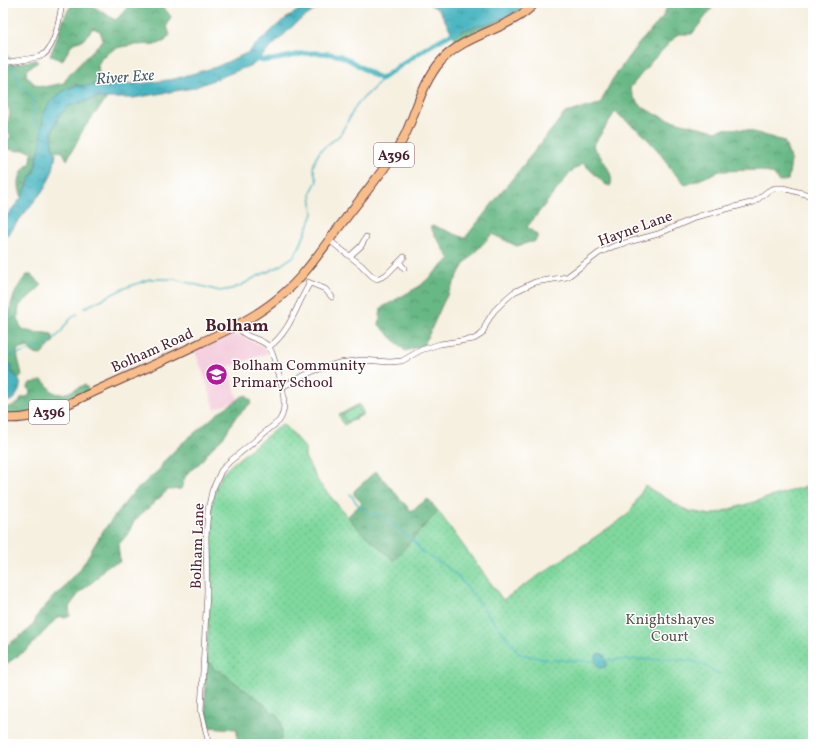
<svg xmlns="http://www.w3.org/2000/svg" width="816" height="747" font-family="Vollkorn,serif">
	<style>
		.built { fill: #f4cfde }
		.forest { fill: url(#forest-crowns); stroke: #586c58 }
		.park { fill: url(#park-dots); stroke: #647c64 }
		.pitch { fill: #7fd89e; stroke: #647c64 }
		.water { fill: url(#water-ripples); stroke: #486a76 }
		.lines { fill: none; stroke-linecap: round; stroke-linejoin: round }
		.stream { stroke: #46b5c0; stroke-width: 1.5 }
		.canal { stroke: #46b5c0; stroke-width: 5 }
		.minor-casing { stroke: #643e46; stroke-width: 6 }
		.primary-casing { stroke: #643e46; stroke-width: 10 }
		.minor { stroke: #fff; stroke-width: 5 }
		.primary { stroke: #f8bd89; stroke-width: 8 }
		.labels { text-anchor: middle; stroke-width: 3; stroke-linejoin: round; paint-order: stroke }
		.shield { fill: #fff; stroke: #80626b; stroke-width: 1 }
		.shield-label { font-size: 14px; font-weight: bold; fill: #4a1f2b }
		.street-label { font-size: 15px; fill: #4a1f2b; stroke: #fff }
		.poi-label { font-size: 15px; fill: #4a1f2b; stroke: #fff; text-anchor: start }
		.park-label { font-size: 15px; fill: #5a564e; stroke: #fff }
		.water-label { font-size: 16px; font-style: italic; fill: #485b67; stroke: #fff }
		.quarter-label { font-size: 17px; font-weight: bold; fill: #4a1f2b; stroke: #fff }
	</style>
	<defs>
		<pattern id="forest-crowns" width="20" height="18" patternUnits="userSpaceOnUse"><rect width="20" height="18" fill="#67b885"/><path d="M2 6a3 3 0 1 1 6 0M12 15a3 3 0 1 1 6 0" fill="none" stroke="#57956d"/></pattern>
		<pattern id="park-dots" width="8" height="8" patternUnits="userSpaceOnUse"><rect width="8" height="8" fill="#7fd89e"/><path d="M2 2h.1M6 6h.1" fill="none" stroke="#6fb988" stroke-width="1.8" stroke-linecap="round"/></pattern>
		<pattern id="water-ripples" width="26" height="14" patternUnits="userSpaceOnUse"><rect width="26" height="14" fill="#46b5c0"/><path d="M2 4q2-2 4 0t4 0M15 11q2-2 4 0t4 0" fill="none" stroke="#3c939c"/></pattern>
	</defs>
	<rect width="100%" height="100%" fill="#fff"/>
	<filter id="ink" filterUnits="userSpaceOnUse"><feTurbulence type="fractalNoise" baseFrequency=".025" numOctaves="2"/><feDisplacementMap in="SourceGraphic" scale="8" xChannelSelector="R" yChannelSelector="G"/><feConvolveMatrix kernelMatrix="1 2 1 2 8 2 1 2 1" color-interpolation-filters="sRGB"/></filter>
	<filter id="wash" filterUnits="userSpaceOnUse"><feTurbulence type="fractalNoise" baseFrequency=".012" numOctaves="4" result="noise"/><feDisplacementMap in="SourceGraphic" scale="16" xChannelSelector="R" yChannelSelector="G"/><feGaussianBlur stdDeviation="0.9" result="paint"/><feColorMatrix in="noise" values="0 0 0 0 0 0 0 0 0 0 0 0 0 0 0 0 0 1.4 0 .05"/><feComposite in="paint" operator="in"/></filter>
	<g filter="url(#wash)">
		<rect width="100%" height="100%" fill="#f6f0e0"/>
		<path class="built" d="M232,335L239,336L256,343L266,348L268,353L228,367L238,400L215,409L206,381L194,349L218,339Z"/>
		<path class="forest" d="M73,3H89L90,4L115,20L119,17L131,3C149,3 160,0 171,17L167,26L170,35L165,41L158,44L132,45L116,48L102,57L98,65L100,85L75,86L41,143L35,169L22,197C16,185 19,169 31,163L32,151L24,150L19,151L3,148V141L8,140L11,136L6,131L10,112L3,94V66L36,60L38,62L27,69L26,75C39,92 46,86 64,83L67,77L103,40L100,31L93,28L83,40L73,43L62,61L50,55C59,38 61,18 73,3Z
			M529,3C515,19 496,22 477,30C470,33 464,38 458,42L453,35L464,29Z
			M669,3H716L692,34H678L651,62L630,88C631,91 632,96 635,99C649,119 693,125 716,131C734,123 765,136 784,141L791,161L788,180L779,182L773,174L757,170L720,171L686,185L671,170L661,154L642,133L615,112L593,146C599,155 617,176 610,186L605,184L583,163L571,172L527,227L537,235V238L534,242H530L517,246L492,234L464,264L443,303L424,345L405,351L379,325L381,308L420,286L450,259L430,227L434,226L465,238L565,113L600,104L612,80L634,49L662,18Z
			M96,98H107L84,128L67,160L63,152L54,150L52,146V132L59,115L69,106Z
			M27,275H31L42,285L19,306C14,337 30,330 52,334L54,341L41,355L34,354L28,347L17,350C17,359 21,367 22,376L19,378L12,373L8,363L3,361V337L5,335C9,312 11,292 27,275Z
			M42,380C47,383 49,389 53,392C64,398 75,388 85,385L88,389L86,393L75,399L29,414L3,415V407H10L19,403L21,398L29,396L30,392L28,387L30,383L37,382Z
			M246,395L252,402L235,418L223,438L211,449L198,465L189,471L185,477L181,489L168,490L134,521L128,534L118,545L120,562L107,566L101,572L96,579L80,592L69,607L70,616L65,618L59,616L56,619L28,649L3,666V648L26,632L35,622L36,617L55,595L63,590L69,580L79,571L103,531L131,495L160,469L164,461L180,445L222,410L238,400L241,397Z
			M376,471L411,511L428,499L438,511L394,560L359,530L348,516L362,503L354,495V491Z
			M206,658L215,670L220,671L276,713L281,718L282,734L281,740L277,744H237V729L207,727L205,701Z"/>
		<path class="park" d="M359,404L364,414L344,425L339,415Z
			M282,424L289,430L305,448V457L319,483L359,530L394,560L438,511L503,600L626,516L630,512L645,486L682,508L689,511L711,515L813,484V744H277L281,740C283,731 282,720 276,713H272L268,707L220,671L215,670L206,658L209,609V539L212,504L217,485L223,473L231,465Z"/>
		<path class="pitch" d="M357,407L361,414L346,422L342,415Z"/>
		<path class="water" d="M309,3H330L318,8L297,22L254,64L193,88L133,98H96L69,106L59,115L52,132V146L56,154L53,170L45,188L3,240V220L22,197L35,169L41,143L43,115L50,102L66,89L75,86L147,83L174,79L216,67L247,53L281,22Z
			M428,3H529C523,7 517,12 511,15C493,25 471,25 453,35L440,11Z
			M3,361L12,366V373C24,382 21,386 15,398L10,401L3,402Z
			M600,653L604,655L607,663L605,667L601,668L598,667L595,661L597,654Z"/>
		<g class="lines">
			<path class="stream" d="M3,50L10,60
				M11,63C15,70 17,79 21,86C24,90 29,93 32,97C37,107 25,126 43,129
				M84,308L125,288L150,279H174L220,291L231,289L240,286L254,278L278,267L294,256L300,246L313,214L311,192L317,181L313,167L316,158L321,150L340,135L357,104L374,88L381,79
				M3,354C18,357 44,347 56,337C62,333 63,327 68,322C70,319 74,316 77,314
				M350,494L359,506L364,508L369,514L376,513L379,514L412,539L422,552L426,553L456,574L520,654L548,660
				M552,660L595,661
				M607,660L672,659
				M675,660C694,659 703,664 719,674"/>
			<path class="canal" d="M252,59C268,63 285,57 301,54C312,52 329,53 341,56C350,59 370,74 381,79L426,48L458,30"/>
		</g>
	</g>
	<g filter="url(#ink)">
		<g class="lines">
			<defs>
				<path id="minor" d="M61,6L68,3
					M3,63C12,61 36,59 43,55C55,47 60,17 62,3
					M329,240L361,265L372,276L377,279L386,275L404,257
					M350,256L361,246L366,237
					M400,263L404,268
					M308,282L325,289L332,297
					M269,347C291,331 296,305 310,283
					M282,387L311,372L338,363L362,360L390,362L402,361L421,350L440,344L474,339L482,334L487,322L494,311L506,299L514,292L535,282L567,277L599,253L614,246L658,234L699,216L754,202L768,191L775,188H783L813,196
					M209,744L201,710L207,591L206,537L208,510L212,491L221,471L229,462L279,421C290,407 280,377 275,362C273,356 272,349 267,345C257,336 245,340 237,325"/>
				<path id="primary" d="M3,418C26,420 47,413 68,404C113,382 158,364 202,342C230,329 258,316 282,295C301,279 315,259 330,239C347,216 365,194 382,171C391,159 400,146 406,133C417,108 423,82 441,61C467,32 509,31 535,3"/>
			</defs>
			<use href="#minor" class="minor-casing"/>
			<use href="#primary" class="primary-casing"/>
			<use href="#minor" class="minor"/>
			<use href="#primary" class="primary"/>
		</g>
	</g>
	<defs>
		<symbol id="school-disc" viewBox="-11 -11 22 22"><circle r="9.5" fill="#b5179e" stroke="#fff"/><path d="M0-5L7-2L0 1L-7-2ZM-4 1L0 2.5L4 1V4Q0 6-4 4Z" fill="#fff"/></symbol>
	</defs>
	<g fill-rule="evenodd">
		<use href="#school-disc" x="204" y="362" width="25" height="25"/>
	</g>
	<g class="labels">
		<g class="shield">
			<rect x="374" y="143" width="40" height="24" rx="3"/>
			<rect x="29" y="400" width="40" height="24" rx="3"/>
		</g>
		<g class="shield-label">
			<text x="394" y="160">A396</text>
			<text x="49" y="417">A396</text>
		</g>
		<g class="street-label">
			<text transform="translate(635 228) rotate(-20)" y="5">Hayne Lane</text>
			<text transform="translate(152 350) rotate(-24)" y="5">Bolham Road</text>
			<text transform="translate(197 546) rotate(-88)" y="5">Bolham Lane</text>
		</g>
		<g class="poi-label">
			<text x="232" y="370">Bolham Community<tspan x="232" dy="17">Primary School</tspan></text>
		</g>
		<g class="park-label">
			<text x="670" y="624">Knightshayes<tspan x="670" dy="17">Court</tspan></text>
		</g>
		<g class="water-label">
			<text transform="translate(125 76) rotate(-4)" y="6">River Exe</text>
		</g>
		<g class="quarter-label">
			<text x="237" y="331">Bolham</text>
		</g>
	</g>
	<rect width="816" height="747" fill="none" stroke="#fff" stroke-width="16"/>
</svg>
